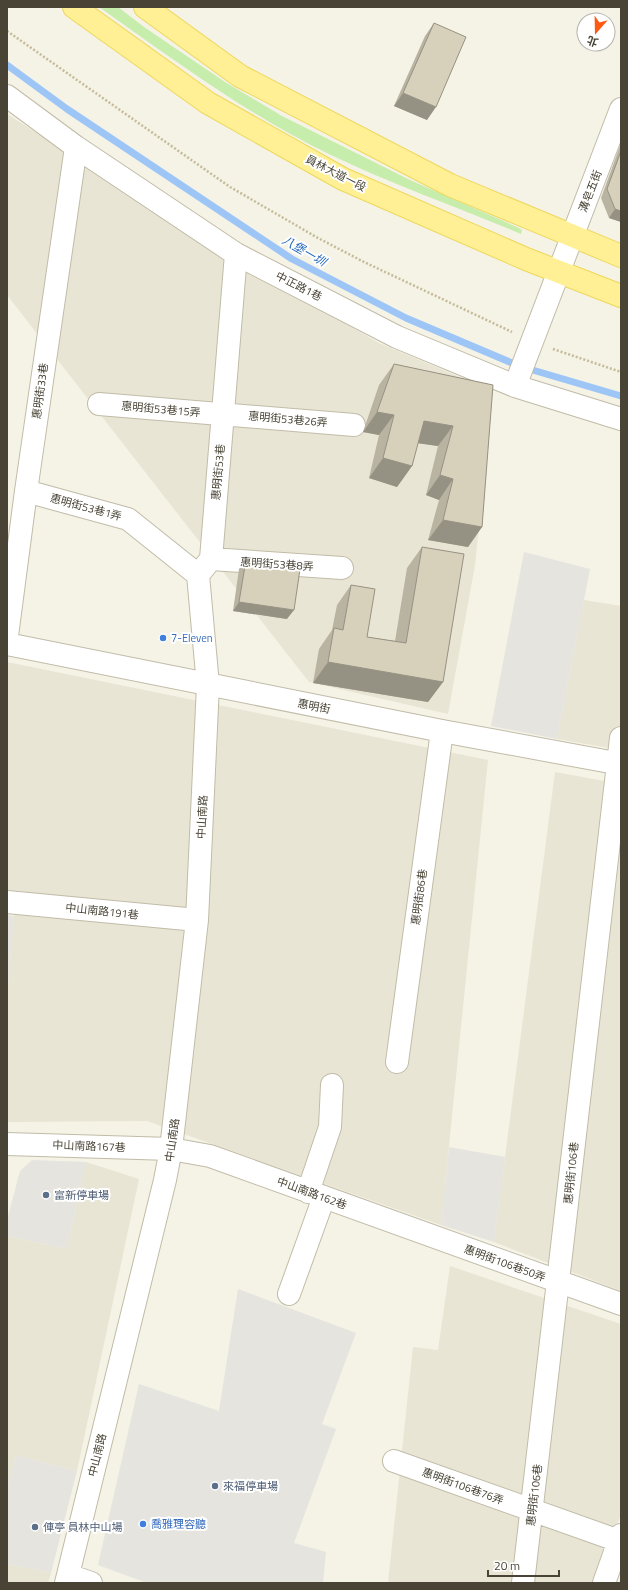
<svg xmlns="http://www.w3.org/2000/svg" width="628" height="1590" font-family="'Titillium Web','Noto Sans TC',sans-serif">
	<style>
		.residential { fill: #e9e5d4 }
		.green { fill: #c6edac }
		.parking { fill: #e5e4df }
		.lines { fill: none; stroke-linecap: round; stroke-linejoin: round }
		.stream { stroke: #9dc6f7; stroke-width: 7 }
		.minor-casing { stroke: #c1bca8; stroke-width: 24 }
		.major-casing { stroke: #eed75b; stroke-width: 24 }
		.path { stroke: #c4bb98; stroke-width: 2.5; stroke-dasharray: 2 2; stroke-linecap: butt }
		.minor { stroke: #fff; stroke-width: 22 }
		.major { stroke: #fff095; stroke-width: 22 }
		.wall { fill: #b9b3a1 }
		.shaded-wall { fill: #969283 }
		.building { fill: #d7d0bb; stroke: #969283 }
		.shop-dot { fill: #3f7fe0; stroke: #fff; stroke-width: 1.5 }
		.service-dot { fill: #5c6f8a; stroke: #fff; stroke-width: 1.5 }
		.labels { text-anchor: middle; stroke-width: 4; stroke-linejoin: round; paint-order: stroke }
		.street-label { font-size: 11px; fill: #484335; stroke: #fff }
		.shop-label { font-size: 11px; fill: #366cbe; stroke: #fff; text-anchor: start }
		.service-label { font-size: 11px; fill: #4e5e75; stroke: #fff; text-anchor: start }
		.water-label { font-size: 12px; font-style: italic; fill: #2467be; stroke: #fff }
	</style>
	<rect width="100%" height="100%" fill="#f5f2e6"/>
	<path class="residential" d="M7,114L221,252L379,343L493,391L475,565L448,714L309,682L7,295Z
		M584,600L621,606V750L557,739Z
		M7,662L488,760L441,1225L147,1121L7,1122V997L16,892L7,891Z
		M555,772L621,784V1291L494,1242Z
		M86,1162L139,1179L77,1471L16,1455L7,1489V1236L67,1249Z
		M450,1266L621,1324V1514L596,1583H388L413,1347L438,1350Z
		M7,1564L51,1573L48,1583H7Z"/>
	<path class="green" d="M99,7H118L144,27L225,82L282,116L410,180L519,228L522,230L521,234C458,207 393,185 331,155C248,115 174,60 99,7Z"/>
	<path class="parking" d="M524,552L590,569L557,739L491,726Z
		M7,915L14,916L7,997Z
		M449,1147L505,1157L494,1242L441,1225Z
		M32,1160L86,1162L67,1249L7,1236V1220L20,1171Z
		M238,1289L356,1333L322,1424L336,1429L294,1543L326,1552L323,1583H147L98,1565L139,1384L219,1411Z
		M16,1455L77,1471L51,1573L7,1564V1489Z"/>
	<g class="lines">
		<path class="stream" d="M7,65L67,109L292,259L406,318L519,366L621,396"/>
		<defs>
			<path id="minor" d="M7,96L76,147L236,254L397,337L515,386L621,419
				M515,386L621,109
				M99,404L354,425
				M26,491L128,519L198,575
				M211,559L342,568
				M7,636L26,491L76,147
				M7,644L442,731L621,764
				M7,902L197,920
				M397,1062L442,731
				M7,1144L171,1149L210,1156L621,1304
				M308,1192L330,1127L332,1085
				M289,1294L324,1197
				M394,1461L619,1541
				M68,1575L91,1583
				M66,1583L165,1180L171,1149L197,920L208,685L198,575L211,559L236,254
				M523,1583L621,738
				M604,1583L621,1535"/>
			<path id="major" d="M74,7L208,103L343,179L526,259L621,296
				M145,7L240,76L450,185L621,256"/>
		</defs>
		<use href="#minor" class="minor-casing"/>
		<use href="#major" class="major-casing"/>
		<path class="path" d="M7,31L230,187L318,238L364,262L512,332
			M553,349L621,372"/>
		<use href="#minor" class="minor"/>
		<use href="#major" class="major"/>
	</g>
	<path class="wall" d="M434,23L427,120L394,106L425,36Z
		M621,143V222L609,218L601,198Z
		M394,364L493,385L482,527L468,547L428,540L439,500L426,495L438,446L418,443L412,466L397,487L369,478L379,435L363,432L379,385Z
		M422,547L443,682L428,702L313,683L319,649L332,630L337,605L351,585L367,637L395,641L407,568Z
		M246,560L287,619L233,611L239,569Z"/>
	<path class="shaded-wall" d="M403,93L436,107L427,120L394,106Z
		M615,209L621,211V222L609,218Z
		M377,412L394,415L379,435L363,432Z
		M424,421L453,426L438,446L409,442Z
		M383,458L412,466L397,487L369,478Z
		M440,475L453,479L439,500L426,495Z
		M443,520L482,527L468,547L428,540Z
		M239,602L294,610L287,619L233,611Z
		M328,662L443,682L428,702L313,683Z"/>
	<path class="building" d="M434,23L466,37L436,107L403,93Z
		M621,151V211L615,209L607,189Z
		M394,364L493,385L482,527L443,520L453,479L440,475L453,426L424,421L412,466L383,458L394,415L377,412Z
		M422,547L464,554L443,682L328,662L334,628L343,630L351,585L375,589L367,637L406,643Z
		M246,560L300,569L294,610L239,602Z"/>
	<g class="shop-dot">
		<circle cx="163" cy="638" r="4"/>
		<circle cx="143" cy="1524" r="4"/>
	</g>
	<g class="service-dot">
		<circle cx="46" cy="1195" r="4"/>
		<circle cx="215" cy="1486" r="4"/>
		<circle cx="35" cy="1527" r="4"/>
	</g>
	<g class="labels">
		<g class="street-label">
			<text transform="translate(336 173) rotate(27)" y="4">員林大道一段</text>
			<text transform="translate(590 191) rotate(-69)" y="4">溝皂五街</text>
			<text transform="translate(299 286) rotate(27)" y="4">中正路1巷</text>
			<text transform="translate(40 391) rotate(-82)" y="4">惠明街33巷</text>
			<text transform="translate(161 409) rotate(5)" y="4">惠明街53巷15弄</text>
			<text transform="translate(288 419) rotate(5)" y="4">惠明街53巷26弄</text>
			<text transform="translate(218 472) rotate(-85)" y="4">惠明街53巷</text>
			<text transform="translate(86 507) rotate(15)" y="4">惠明街53巷1弄</text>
			<text transform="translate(277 564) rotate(4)" y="4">惠明街53巷8弄</text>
			<text transform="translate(314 706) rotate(11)" y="4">惠明街</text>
			<text transform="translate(202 817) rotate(-87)" y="4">中山南路</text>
			<text transform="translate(419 897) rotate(-82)" y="4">惠明街86巷</text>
			<text transform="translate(102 911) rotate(6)" y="4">中山南路191巷</text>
			<text transform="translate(172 1140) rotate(-82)" y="4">中山南路</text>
			<text transform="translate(89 1146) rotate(2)" y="4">中山南路167巷</text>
			<text transform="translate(571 1173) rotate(-84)" y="4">惠明街106巷</text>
			<text transform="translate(312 1193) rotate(20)" y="4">中山南路162巷</text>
			<text transform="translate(505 1263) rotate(20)" y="4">惠明街106巷50弄</text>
			<text transform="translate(97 1455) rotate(-76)" y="4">中山南路</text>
			<text transform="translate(463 1486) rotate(20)" y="4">惠明街106巷76弄</text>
			<text transform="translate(534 1495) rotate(-83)" y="4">惠明街106巷</text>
		</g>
		<g class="shop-label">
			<text x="171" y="642">7-Eleven</text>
			<text x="151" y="1528">喬雅理容聽</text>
		</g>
		<g class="service-label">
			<text x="54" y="1199">富新停車場</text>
			<text x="223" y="1490">來福停車場</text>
			<text x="43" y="1531">俥亭 員林中山場</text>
		</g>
		<g class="water-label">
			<text transform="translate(304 251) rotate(30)" y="4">八堡一圳</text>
		</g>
	</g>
	<rect width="628" height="1590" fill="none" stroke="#484335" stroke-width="16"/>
	<g transform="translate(596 32) rotate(200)"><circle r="19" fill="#ffffff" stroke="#b6b4ae"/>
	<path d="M0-3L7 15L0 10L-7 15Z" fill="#ff5813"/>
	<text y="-6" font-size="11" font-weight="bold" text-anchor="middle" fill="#484335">北</text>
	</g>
	<path d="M488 1570v6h71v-6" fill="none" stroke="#484335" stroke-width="2"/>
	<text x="494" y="1570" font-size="12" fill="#484335" stroke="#ffffff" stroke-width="3" paint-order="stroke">20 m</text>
</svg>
